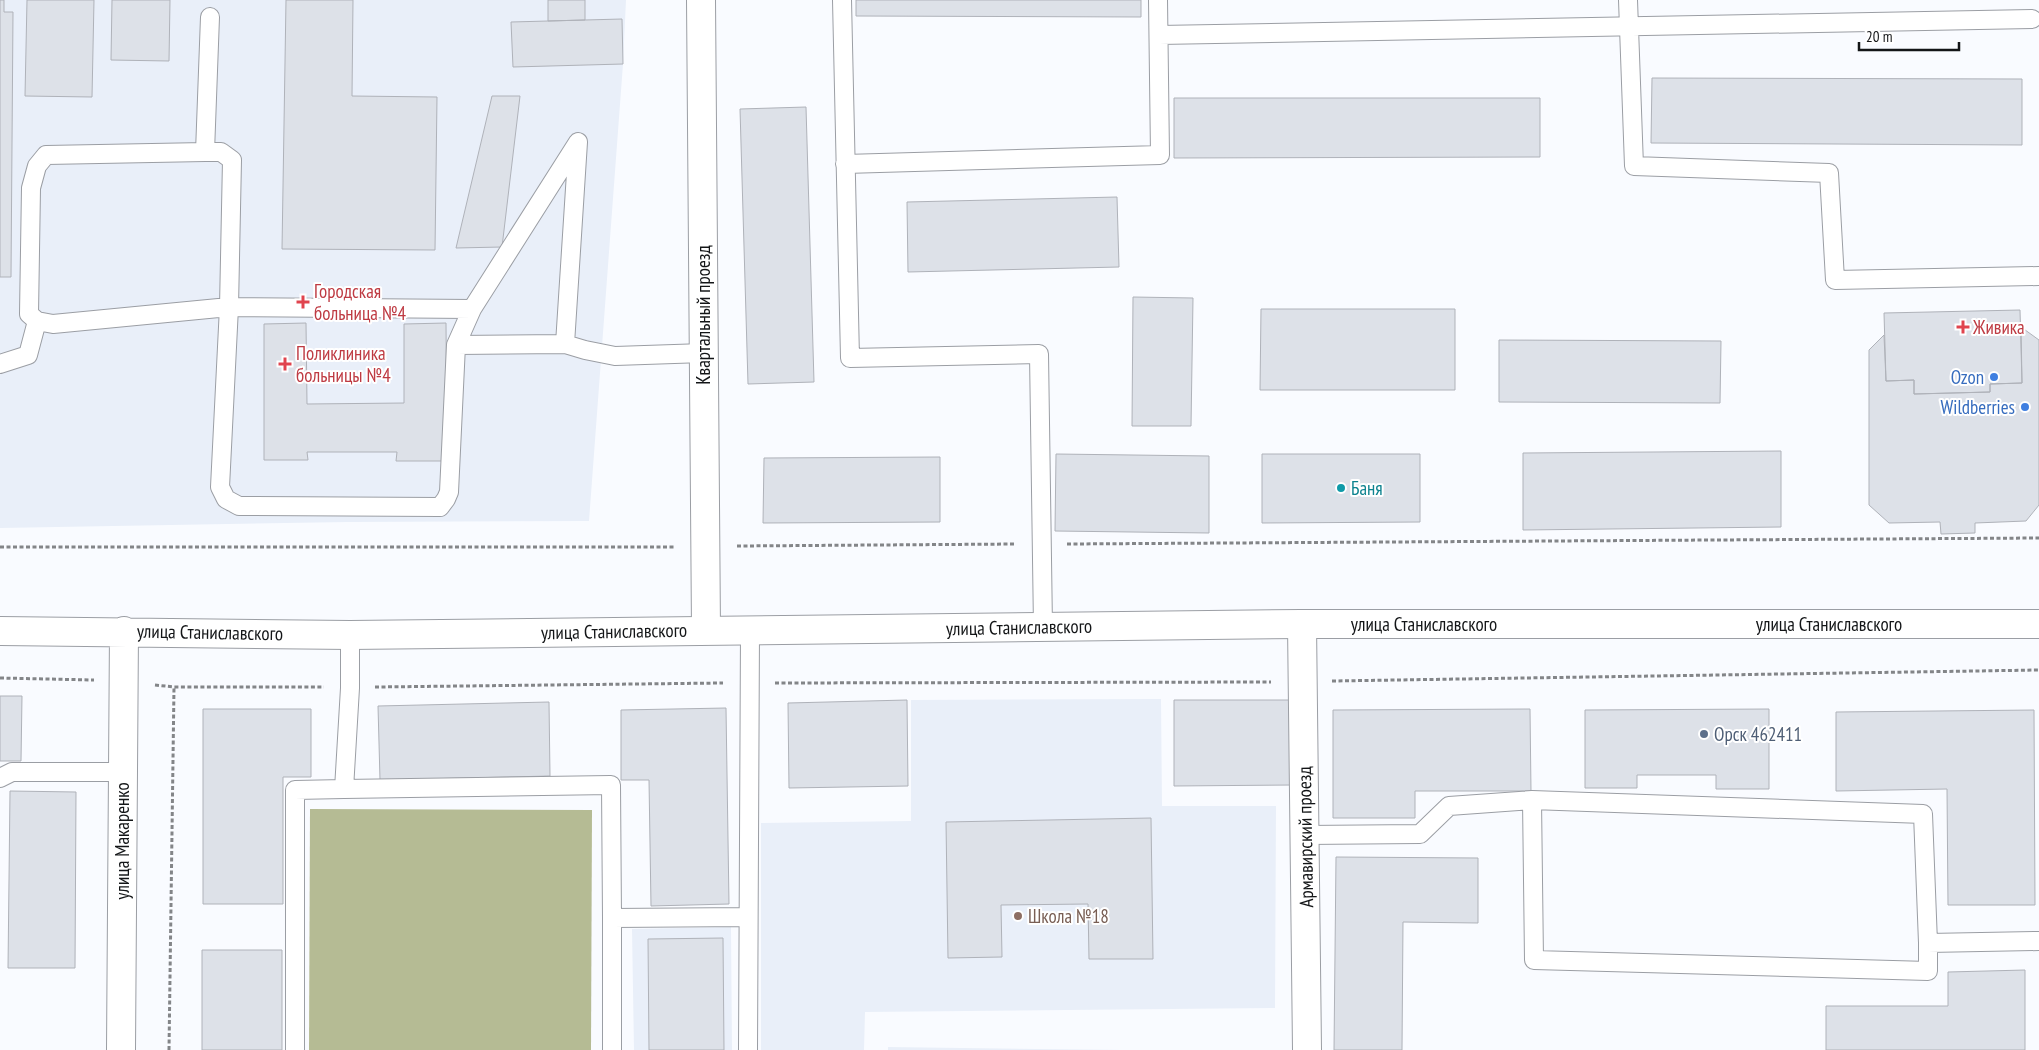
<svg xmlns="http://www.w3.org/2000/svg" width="2039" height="1050" font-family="'PT Sans Narrow',sans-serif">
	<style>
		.built { fill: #e9eff9 }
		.forest { fill: #b5bb94 }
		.building { fill: #dde1e8; stroke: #afb2b9 }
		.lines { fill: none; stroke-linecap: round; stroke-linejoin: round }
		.lane-casing { stroke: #9b9ea4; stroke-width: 20 }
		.street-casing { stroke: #9b9ea4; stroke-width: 30 }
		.secondary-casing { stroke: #9b9ea4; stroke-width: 30 }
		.path { stroke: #838588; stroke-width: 3; stroke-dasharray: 4 2.5; stroke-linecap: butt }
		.lane { stroke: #fff; stroke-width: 18 }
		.street { stroke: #fff; stroke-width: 28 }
		.secondary { stroke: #fff; stroke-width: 28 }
		.health-dot { fill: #e0444e; stroke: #fff; stroke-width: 2 }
		.shop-dot { fill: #3f7fe0; stroke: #fff; stroke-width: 2 }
		.culture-dot { fill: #0f9aa8; stroke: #fff; stroke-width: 2 }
		.service-dot { fill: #5c6f8a; stroke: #fff; stroke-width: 2 }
		.education-dot { fill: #8d6e63; stroke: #fff; stroke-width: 2 }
		.labels { text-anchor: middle; stroke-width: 4; stroke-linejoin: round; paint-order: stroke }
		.health-label { font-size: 19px; fill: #be3a42; stroke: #fff; text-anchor: start }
		.street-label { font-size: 19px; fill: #131517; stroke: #fff }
		.shop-label { font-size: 19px; fill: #366cbe; stroke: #fff; text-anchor: end }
		.culture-label { font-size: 19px; fill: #0d838f; stroke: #fff; text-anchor: start }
		.service-label { font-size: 19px; fill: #4e5e75; stroke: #fff; text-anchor: start }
		.education-label { font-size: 19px; fill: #785e54; stroke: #fff; text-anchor: start }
	</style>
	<rect width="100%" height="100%" fill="#f9fbff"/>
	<path class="built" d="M0,0H626L623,64L589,521L348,522L0,528Z
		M1161,699L1162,806H1276L1275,1008L865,1012L864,1050H761V823L911,821V700Z
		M731,927L732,1050H634L632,929Z
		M888,1047L1123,1050H888Z"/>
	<path class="forest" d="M310,809L592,810L591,1050H309Z"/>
	<path class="building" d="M0,0H4V12H13L11,277H0Z
		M27,0H94L92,97L25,96Z
		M112,0H170L169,61L111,60Z
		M286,0H353L352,96L437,97L435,250L282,249Z
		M548,0H585V20L548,21Z
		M856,0H1141V17L856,16Z
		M622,19L623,64L513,67L511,22Z
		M1652,78L2022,79V145L1651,143Z
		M492,96H520L502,247L456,248Z
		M1174,98H1540V157L1174,158Z
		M806,107L814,382L748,384L740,109Z
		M1117,197L1119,267L908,272L907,202Z
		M1133,297L1193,298L1191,426H1132Z
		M1261,309H1455V390H1260Z
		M2020,310L2022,383L1990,384V392L1914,394V380L1886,381L1884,313Z
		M306,323L307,404L404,403V324L446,323L447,461H396L397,452H307L308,460H264V324Z
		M2021,327L2039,340V505L2026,521L1975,523V533L1941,534L1940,522L1889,523L1869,505V350L1884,335L1886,381L1914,380V394L1990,392V384L2022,383Z
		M1499,340L1721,341L1720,403L1499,402Z
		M1781,451V527L1523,530V453Z
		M1056,454L1209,456V533L1055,531Z
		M1262,454H1420V522L1262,523Z
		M940,457V522L763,523L764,458Z
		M0,696H22L21,761H0Z
		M907,700L908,786L789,788L788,703Z
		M1174,700H1292L1293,785L1174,786Z
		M549,702L550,776L380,780L378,706Z
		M726,708L729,904L651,906L649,780H621V710Z
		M203,709H311V777H283V904H203Z
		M1530,709L1531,791H1415V818H1333V710Z
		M1769,709V789H1716V775H1637V788H1585V710Z
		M2034,710L2035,905H1948L1947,789L1836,791V712Z
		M10,791L76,792L75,968H8Z
		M1151,818L1153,959H1089L1088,904L1001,905L1002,957L948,958L946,822Z
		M1336,857L1478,858V923L1403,922L1402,1050H1334Z
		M723,938L724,1050H649L648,939Z
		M202,950H282V1050H202Z
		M2025,970V1050H1826V1006H1948V972Z"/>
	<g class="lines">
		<defs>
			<path id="lane" d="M842,0L850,358L1039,354L1043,627
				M1628,0L1634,166L1829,173L1835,280L2039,276
				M1159,35L2032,19
				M205,152H221L232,160L229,307L53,324L37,321L29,314L31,188L37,166L46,155Z
				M205,152L210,17
				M845,164L1160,155L1158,0
				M472,309L229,307L220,487L226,499L239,506L440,507L446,499L449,492L456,345L472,309L578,142L565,344L585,350L615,356L704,353
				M456,345L565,344
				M0,364L28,355L37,321
				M0,778L12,772H123
				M344,789L611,785L612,918L748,917
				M1532,800L1534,960L1928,971V943L2039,941
				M1305,835L1420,834L1449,806L1532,800L1923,814L1928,943
				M612,918V1050
				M295,1050V790L344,789L350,688V635
				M748,1050L750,631"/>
			<path id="street" d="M701,0L706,630
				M1302,624L1307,1050"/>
			<path id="secondary" d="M0,631L350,635L1302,624H2039
				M121,1050L124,631"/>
		</defs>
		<use href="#lane" class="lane-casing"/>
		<use href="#street" class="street-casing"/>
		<use href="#secondary" class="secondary-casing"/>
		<path class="path" d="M1067,544L2039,538
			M737,546L1016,544
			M0,547H676
			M0,678L94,680
			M1332,681L2039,670
			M775,683L1271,682
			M155,685L174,687H324
			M375,687L723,683
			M169,1050L174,687"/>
		<use href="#lane" class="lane"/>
		<use href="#street" class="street"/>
		<use href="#secondary" class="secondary"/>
	</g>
	<g class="health-dot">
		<path d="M300.5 294.5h5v5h5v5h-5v5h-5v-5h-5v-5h5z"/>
		<path d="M1960.5 319.5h5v5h5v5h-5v5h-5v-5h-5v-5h5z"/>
		<path d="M282.5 356.5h5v5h5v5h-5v5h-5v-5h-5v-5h5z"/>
	</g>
	<g class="shop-dot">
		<circle cx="1994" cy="377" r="5"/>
		<circle cx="2025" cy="407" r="5"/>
	</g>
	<circle class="culture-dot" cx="1341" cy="488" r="5"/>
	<circle class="service-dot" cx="1704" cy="734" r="5"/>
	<circle class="education-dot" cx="1018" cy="916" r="5"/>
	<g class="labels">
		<g class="health-label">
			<text x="314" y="298">Городская<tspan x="314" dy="22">больница №4</tspan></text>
			<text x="1973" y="334">Живика</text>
			<text x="296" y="360">Поликлиника<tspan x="296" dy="22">больницы №4</tspan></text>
		</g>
		<g class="street-label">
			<text transform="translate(703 315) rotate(-90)" y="7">Квартальный проезд</text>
			<text x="1424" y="631">улица Станиславского</text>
			<text x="1829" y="631">улица Станиславского</text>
			<text transform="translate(1019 627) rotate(-1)" y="7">улица Станиславского</text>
			<text transform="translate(614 631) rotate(-1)" y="7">улица Станиславского</text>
			<text transform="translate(210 632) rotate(1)" y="7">улица Станиславского</text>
			<text transform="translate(1305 837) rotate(-91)" y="7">Армавирский проезд</text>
			<text transform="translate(122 841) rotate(-90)" y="7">улица Макаренко</text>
		</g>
		<g class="shop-label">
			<text x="1984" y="384">Ozon</text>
			<text x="2015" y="414">Wildberries</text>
		</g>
		<g class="culture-label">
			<text x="1351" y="495">Баня</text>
		</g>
		<g class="service-label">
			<text x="1714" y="741">Орск 462411</text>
		</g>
		<g class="education-label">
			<text x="1028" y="923">Школа №18</text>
		</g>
	</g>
	<path d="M1859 42v8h100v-8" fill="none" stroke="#131517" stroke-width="2.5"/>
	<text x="1866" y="42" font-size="15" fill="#131517" stroke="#ffffff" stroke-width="4" paint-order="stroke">20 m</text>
</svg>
